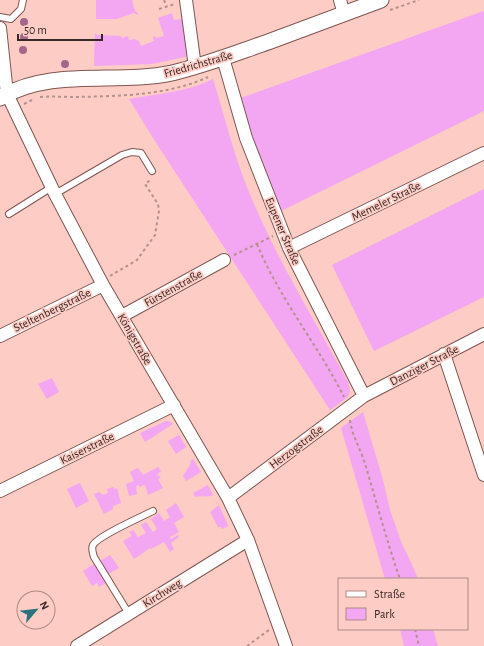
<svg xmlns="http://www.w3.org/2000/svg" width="484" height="646" font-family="'Alegreya Sans',sans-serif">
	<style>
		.green { fill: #f3a6f1 }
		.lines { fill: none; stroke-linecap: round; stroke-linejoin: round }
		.service-casing { stroke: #805651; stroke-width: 8 }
		.minor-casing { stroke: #805651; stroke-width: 14 }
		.tertiary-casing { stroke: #805651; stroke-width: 17 }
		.path { stroke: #b6918c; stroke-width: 2; stroke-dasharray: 3 3; stroke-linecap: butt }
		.service { stroke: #fff; stroke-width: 6 }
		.minor { stroke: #fff; stroke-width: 12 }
		.tertiary { stroke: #fff; stroke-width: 15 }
		.tree { fill: #a4668b }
		.labels { text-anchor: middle; stroke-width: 3.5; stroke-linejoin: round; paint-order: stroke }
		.street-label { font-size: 12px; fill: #392725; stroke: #fcccc5 }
	</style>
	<rect width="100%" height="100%" fill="#fcccc5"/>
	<path class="green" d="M96,0H132L135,11L138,13V15L134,13L117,19H96Z
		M484,11V111L275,214L235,100Z
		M172,13L174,20L182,19L189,56L152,64L94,66L95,33L97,35L121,36L122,38L128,36L129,40L134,39L139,41L141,46L154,41L153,37L155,36L156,38L164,36L158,18Z
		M213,79C226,121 236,164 254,204C281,266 316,323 348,382L350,390L348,397L330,410L153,138L129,99C157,94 187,92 213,79Z
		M484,189V297L374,351L332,265Z
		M52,378L59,392L47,399L38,384Z
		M363,412L383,480L390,510L402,544L411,562L418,579H385L341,428Z
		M166,421H169L173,424L145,442L140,433Z
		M179,435L186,447L176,454L168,441Z
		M193,459L201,472L186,481L183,476L190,465L191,460Z
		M158,467L161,471L157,475L161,477L158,479L163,488L148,495L145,485L139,487V485L136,486L137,494L129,496L126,484L134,481L130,472L138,468L143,475Z
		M80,483L89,501L76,508L67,489Z
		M208,485L213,495C207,498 202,495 195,497L193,493Z
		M113,487L114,489L117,488L121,503L113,506V509L104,514L94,494L99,492L103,495L108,493L107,489Z
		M176,503L184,517L174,523L179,532L170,537L171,539L178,535L179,537L171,543L174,549L170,552L164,542L151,549L150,548L134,559L123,541L132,536L129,532L133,530L138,537L146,533L141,525L146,522L153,532L157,529L151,519L159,513L164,521L170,517L166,510Z
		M219,505L228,526L222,529L221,527H218L210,512Z
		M110,555L119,568L108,574L100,561Z
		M94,564L106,583L99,587L97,583L92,586L83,571Z
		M400,629H433L438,646H404Z"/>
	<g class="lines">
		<defs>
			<path id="service" d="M0,17L11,19L21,9L23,0
				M55,194L122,155L132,152L141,153L152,171
				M9,214L52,187
				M129,614L94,557C93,553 91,549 93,545C98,536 141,517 153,511"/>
			<path id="minor" d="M186,0L195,67
				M340,0L344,14
				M0,28L7,94L55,194L103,285L228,498L248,540L286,646
				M223,58L246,138L289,248L364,396
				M289,248L484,153
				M122,316L224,260
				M0,336L103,285
				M444,354L484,475
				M0,491L174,405
				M228,498L364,396L484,334
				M77,646L248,540"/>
			<path id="tertiary" d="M0,98C52,67 116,85 172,73C205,65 236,53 268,42C305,28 343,14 381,0"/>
		</defs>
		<use href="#service" class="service-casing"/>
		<use href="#minor" class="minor-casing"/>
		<use href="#tertiary" class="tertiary-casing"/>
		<path class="path" d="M164,0L167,7
			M159,9L175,4
			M390,10L419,0
			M40,97C52,96 63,97 74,97C118,96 167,96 208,77
			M24,104L34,99
			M257,244C279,298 318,345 344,397
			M234,255L273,236
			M110,276L137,260L155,235L159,211L158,204L145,184L152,179
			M350,420C352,437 362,451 366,467C377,504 387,542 400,579
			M415,629L419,646
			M247,646L269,630"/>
		<use href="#service" class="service"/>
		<use href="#minor" class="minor"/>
		<use href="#tertiary" class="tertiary"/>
	</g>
	<g class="tree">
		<circle cx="24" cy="22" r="4"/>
		<circle cx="24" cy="37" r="4"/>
		<circle cx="23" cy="50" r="4"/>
		<circle cx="65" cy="64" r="4"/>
	</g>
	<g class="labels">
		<g class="street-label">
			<text transform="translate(198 64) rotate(-16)" y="4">Friedrichstraße</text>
			<text transform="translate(386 201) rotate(-26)" y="4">Memeler Straße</text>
			<text transform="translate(283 231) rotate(67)" y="4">Eupener Straße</text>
			<text transform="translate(173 288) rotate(-29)" y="4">Fürstenstraße</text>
			<text transform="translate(52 310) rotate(-26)" y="4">Steltenbergstraße</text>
			<text transform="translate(135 339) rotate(60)" y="4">Königstraße</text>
			<text transform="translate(424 365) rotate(-27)" y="4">Danziger Straße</text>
			<text transform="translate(296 447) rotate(-37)" y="4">Herzogstraße</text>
			<text transform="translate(87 448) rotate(-26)" y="4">Kaiserstraße</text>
			<text transform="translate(162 593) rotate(-32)" y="4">Kirchweg</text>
		</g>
	</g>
	<rect x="338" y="578" width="130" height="52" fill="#fcccc5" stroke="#ae8a85"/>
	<rect x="346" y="591" width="20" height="6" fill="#ffffff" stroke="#ae8a85"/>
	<text x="374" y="598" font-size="12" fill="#392725">Straße</text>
	<rect x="346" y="608" width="20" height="12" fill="#f3a6f1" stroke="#ae8a85"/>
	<text x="374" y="618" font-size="12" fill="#392725">Park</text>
	<g transform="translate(36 610) rotate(62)"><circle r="19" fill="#fcccc5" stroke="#ae8a85"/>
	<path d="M0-3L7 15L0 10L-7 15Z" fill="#29717b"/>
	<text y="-6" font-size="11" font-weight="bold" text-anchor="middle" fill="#392725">N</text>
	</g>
	<path d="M18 34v6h84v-6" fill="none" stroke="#392725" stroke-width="2"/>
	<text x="24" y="34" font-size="12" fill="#392725" stroke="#fcccc5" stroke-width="3" paint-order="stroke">50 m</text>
</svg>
